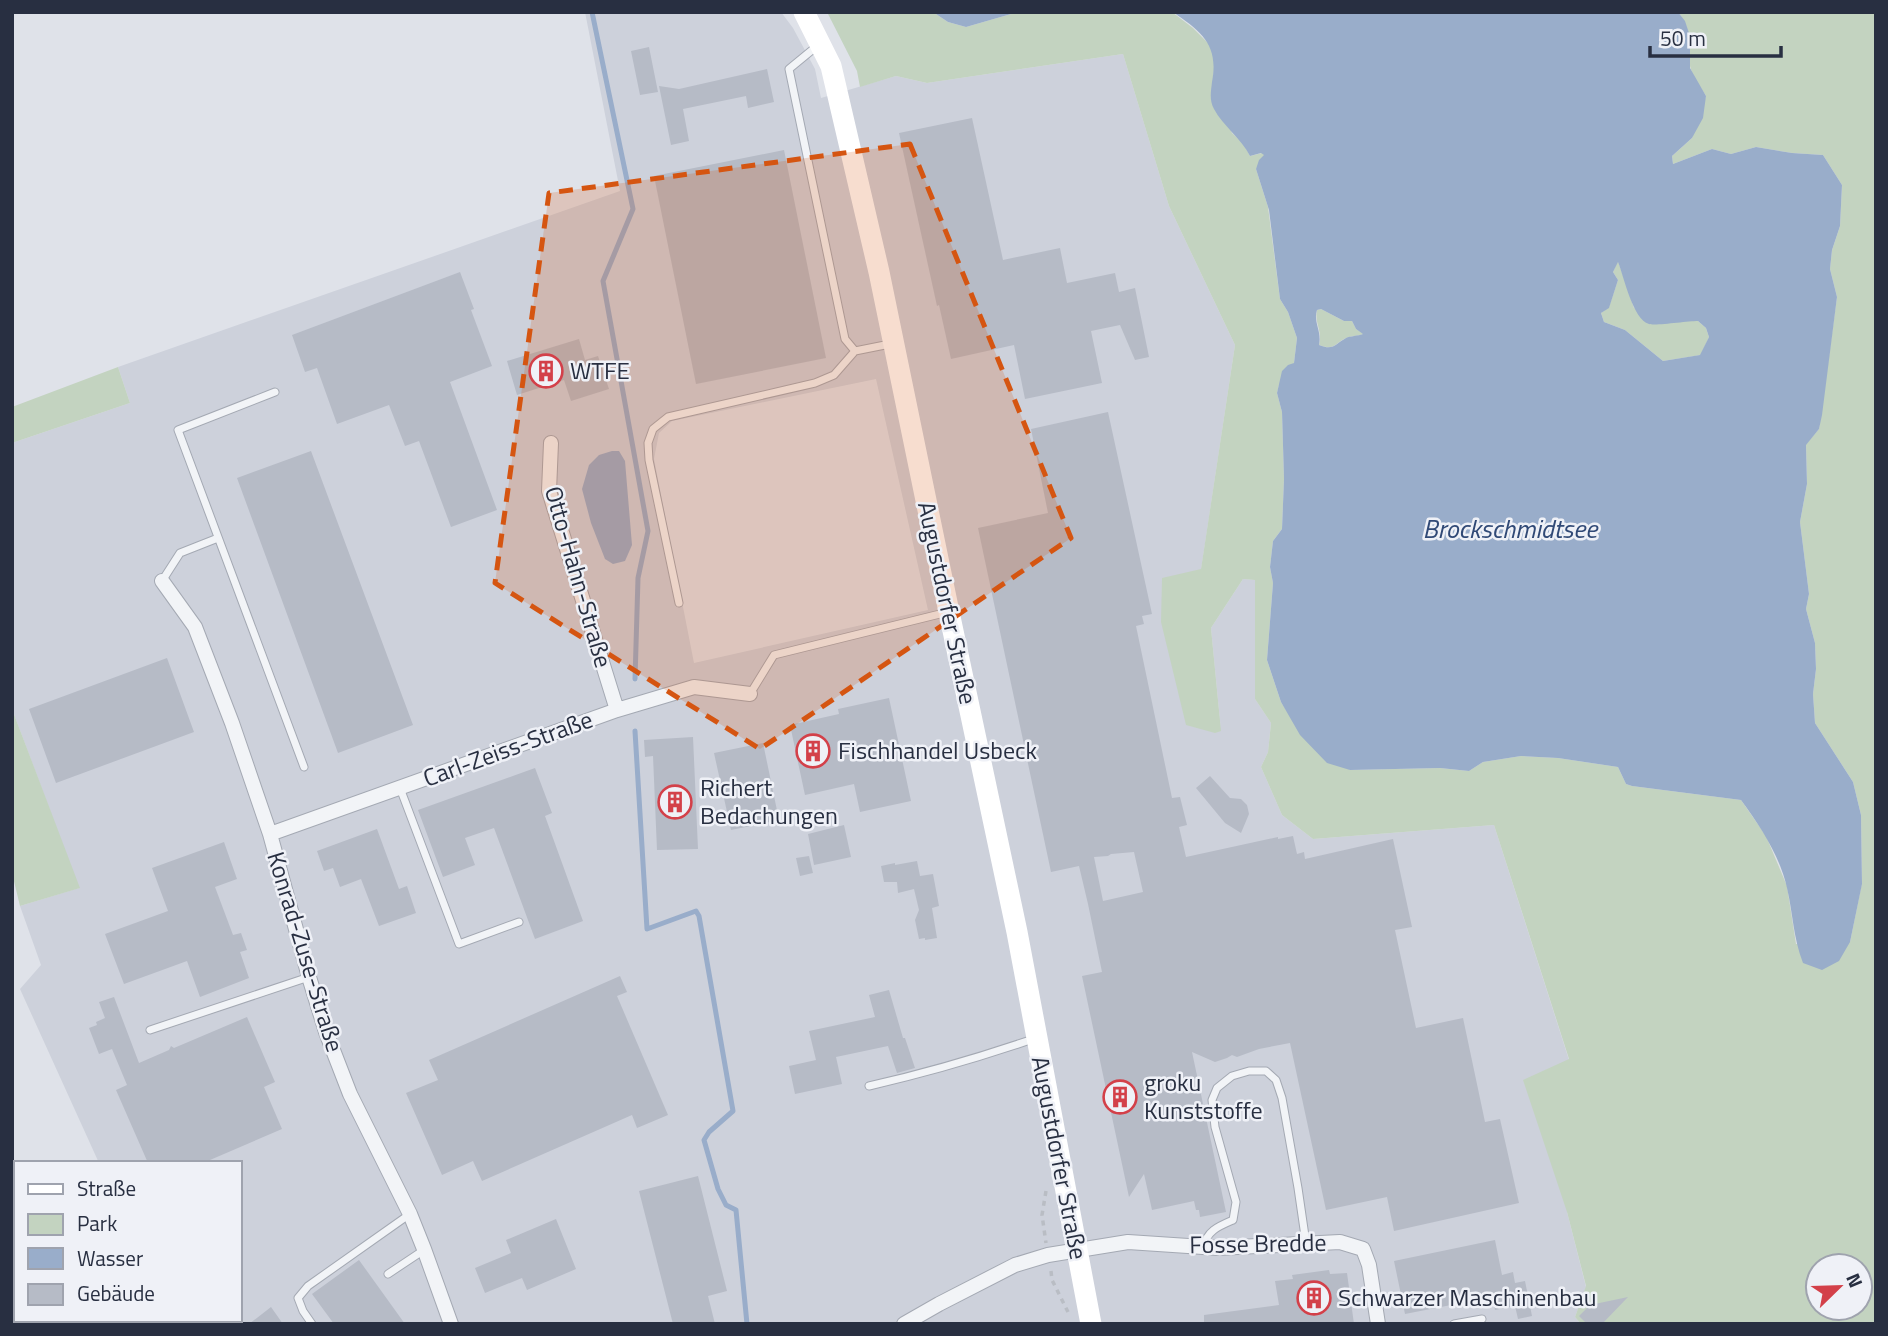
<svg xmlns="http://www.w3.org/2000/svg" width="1888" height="1336" font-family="'Titillium Web',sans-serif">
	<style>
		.built { fill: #cdd1db; fill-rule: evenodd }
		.green { fill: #c3d3c0; fill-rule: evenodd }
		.water { fill: #99adca; fill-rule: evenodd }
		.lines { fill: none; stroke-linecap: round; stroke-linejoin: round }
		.stream { stroke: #99adca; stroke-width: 5 }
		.building { fill: #b6bbc6; fill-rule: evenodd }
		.service-casing { stroke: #a4a9b3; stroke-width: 9 }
		.minor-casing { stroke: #a4a9b3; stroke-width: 16 }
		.path { stroke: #b9bdc4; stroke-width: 3.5; stroke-dasharray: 5 5; stroke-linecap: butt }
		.service { stroke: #f2f4f7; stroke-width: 7 }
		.minor { stroke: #f2f4f7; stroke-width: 14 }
		.secondary { stroke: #fff; stroke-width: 21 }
		.marked { fill: #d55511; fill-opacity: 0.2; stroke: #d55511; stroke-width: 5; stroke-dasharray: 14 9; stroke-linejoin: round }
		.labels { text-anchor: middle; stroke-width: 5; stroke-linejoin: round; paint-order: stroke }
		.poi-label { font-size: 24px; fill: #282f41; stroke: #eff1f7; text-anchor: start }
		.street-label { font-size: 24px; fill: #282f41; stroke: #eff1f7 }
		.water-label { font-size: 26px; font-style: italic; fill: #304976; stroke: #eff1f7 }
	</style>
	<rect width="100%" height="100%" fill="#dfe2e9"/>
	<path class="built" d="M585,12H781L793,28L815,69L821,98L896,76L927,83L1123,54L1169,206L1235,345L1201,570L1221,731L1211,628L1243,579L1256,580L1255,699L1271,723L1268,752L1261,767L1282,815L1313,839L1494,825L1569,1060L1567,1212L1586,1287L1575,1317L1581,1324H133L131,1320H240V1163H99L20,989L41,965L20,906L79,888L12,709V443L130,403L118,367L620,191ZM876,379L928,610L694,663L654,459L659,433L672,421Z"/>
	<path class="green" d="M827,12H933L948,22L966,27L1018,12H1172L1193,28L1210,45L1215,62L1213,78L1232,133L1244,144L1250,156L1262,153L1265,155L1256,169L1268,207L1280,299L1288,312L1297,338L1294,363L1279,385L1277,393L1282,412L1284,479L1282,529L1273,541L1270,567L1273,583L1267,660L1281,702L1288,713L1350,770L1440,768L1469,771L1483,762L1521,756L1558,758L1618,767L1626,784L1632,786L1741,800L1766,836L1787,886L1796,944L1850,942L1862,883L1861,815L1853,782L1815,723L1813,694L1816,669L1815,643L1806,609L1809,594L1800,522L1807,484L1806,444L1819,429L1837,297L1830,269L1832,250L1840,226L1842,185L1823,155L1792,153L1756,147L1731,154L1712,149L1673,164L1672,156L1692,138L1706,96C1701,87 1692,76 1690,66C1687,44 1694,32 1678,12H1876V1324H1581L1575,1317L1586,1286L1567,1212L1523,1080L1569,1059L1494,825L1313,839L1282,815L1261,767L1268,752L1271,723L1255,699V580L1243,579L1211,628L1221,731L1215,733L1186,725L1161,622L1162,578L1201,569L1235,345L1169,206L1123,54L927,83L896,76L860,87L857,71ZM1818,1266H1860V1308H1818Z
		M1618,261L1634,308L1677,321H1698L1706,328L1709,337L1701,355L1663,361L1625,330L1604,322L1601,313L1609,307L1618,280L1613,272Z
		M1321,309L1344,321H1352L1356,329L1364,334C1358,336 1351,336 1346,338C1335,343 1335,351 1319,345C1323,332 1314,322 1317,310Z
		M118,367L130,403L12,443V407Z
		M12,709L80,888L20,906L12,873Z"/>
	<path class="water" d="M933,12H1018L966,27L948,22Z
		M1173,12H1678L1685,21L1690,36V68L1706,96L1703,118L1692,138L1672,156L1673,164L1712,149L1731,154L1756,147L1792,153L1823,155L1842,185L1840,226L1832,250L1830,269L1837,297L1822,415L1819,429L1806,445L1807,484L1800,522L1809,594L1806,609L1815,643L1816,669L1813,694L1815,723L1853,782L1861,815L1862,884L1850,942L1839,961L1822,970L1803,963C1793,937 1793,914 1787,888C1780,856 1760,826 1741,800L1632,786L1626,784L1618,767L1558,758L1521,756L1483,762L1469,771L1440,768L1350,770L1327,763L1300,735L1281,702L1267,660L1273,583L1270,567L1273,541L1282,529L1284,479L1282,412L1277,393L1282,371L1288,365L1294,363L1297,338L1288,312L1280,299L1269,210L1256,169L1259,160L1264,155L1261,153L1250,156C1241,138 1223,126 1214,109C1209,100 1211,91 1212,82C1219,45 1202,32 1173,12ZM1618,262C1624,277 1633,320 1649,324C1656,326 1687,321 1698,321L1706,328L1709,337L1700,355L1663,361L1625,330L1604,322L1601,313L1609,308L1618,280L1613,272ZM1321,309L1344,321H1352L1356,329L1363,334C1358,336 1350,336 1346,338C1335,344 1334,351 1319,345C1322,331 1313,322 1317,310Z
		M612,451H619L625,461L632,545L625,561L613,564L605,559L591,523L582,489L589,465L599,455Z"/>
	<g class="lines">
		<path class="stream" d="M592,12L633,209L603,281L648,531L638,578L635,679
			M635,731L647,929L696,911L699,916L733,1111L709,1132L704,1140L718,1189L726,1205L736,1210L747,1324"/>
	</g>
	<path class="building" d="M649,47L658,92L640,95L631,51Z
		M767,69L774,102L748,108L746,96L683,109L689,141L671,145L659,86L679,89Z
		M972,118L1003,260L1060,248L1067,283L1115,273L1119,292L1135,288L1149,357L1135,360L1120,325L1091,331L1102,383L1025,399L1014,345L951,359L939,305L937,306L899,133Z
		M784,150L826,358L696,384L654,176Z
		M460,272L474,309L471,310L492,366L450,382L497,510L451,527L419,441L405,446L389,405L337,424L317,368L305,372L292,335Z
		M579,339L585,360L598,356L609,389L571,401L564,380L517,395L507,361Z
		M1108,412L1152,614L1142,616L1144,624L1136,626L1172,798L1180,797L1187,825L1179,827L1186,857L1278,837V839L1293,836L1297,854L1304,852L1305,859L1393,839L1412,927L1395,930L1416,1028L1463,1018L1485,1122L1500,1119L1519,1203L1394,1231L1387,1197L1326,1210L1290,1043L1259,1049L1237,1057L1232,1055L1227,1058L1215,1062L1192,1052L1226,1212L1200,1217L1199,1210H1196L1194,1201L1152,1210L1144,1174L1129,1197L1082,976L1102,972L1088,904L1079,866L1051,872L978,528L1048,513L1031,429ZM1134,852L1143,892L1103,901L1094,857L1108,856L1111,854Z
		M311,451L413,725L338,753L237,478Z
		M167,658L194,732L56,783L29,709Z
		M889,698L911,801L860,812L854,784L805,795L790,725L839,714L838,709Z
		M693,737L698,849L657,850L653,756L645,757L644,740Z
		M763,743L779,820L731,830L714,753Z
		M535,768L552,813L545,816L583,921L535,939L494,828L465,838L475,865L443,877L418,810Z
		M1210,776L1230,798L1241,799L1247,805L1249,814L1241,833L1225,823L1196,788Z
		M844,825L851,857L814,865L808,834Z
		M377,829L399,889L407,886L416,913L379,926L361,879L340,887L333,868L324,871L317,851Z
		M224,842L237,879L215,887L233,935L241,933L247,950L240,952L249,978L200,997L187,961L124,984L105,934L168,911L152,868Z
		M809,856L813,873L800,876L796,858Z
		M917,861L920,876L933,874L939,906L932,908L937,938L925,940V938L919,939L915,920L919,910L914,889L898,893L897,882H884L881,866L895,863V865Z
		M620,976L627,992L617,996L668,1115L637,1128L632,1115L482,1181L473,1161L442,1175L406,1093L438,1080L429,1060Z
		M889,990L903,1038H905L915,1068L897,1073L888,1046L836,1057L842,1084L795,1094L789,1066L816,1060L809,1031L875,1017L869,995Z
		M114,997L139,1063L169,1050L171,1046L174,1048L247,1017L275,1082L264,1087L282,1129L203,1163H148L116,1090L127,1085L112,1049L99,1054L89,1028L97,1025L96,1022L105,1018L99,1002Z
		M698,1176L727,1291L708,1296L715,1324H673L639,1191Z
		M556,1219L576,1269L527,1290L522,1278L485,1293L475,1268L511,1253L506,1240Z
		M1495,1240L1502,1275L1513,1272L1515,1283L1525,1281L1532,1316L1518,1319L1515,1306L1495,1310L1492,1297L1405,1314L1394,1261Z
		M359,1260L405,1324H334L312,1294Z
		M1329,1270L1330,1274L1347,1273L1354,1324H1204V1315L1279,1305L1275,1281L1293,1279L1292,1275Z
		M1628,1297L1602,1324H1587L1579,1316L1590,1305Z
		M271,1307L283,1324H249Z"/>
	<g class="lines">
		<defs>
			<path id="service" d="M817,46L789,69L845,339L855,351
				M275,392L178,430L304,767
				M162,581L180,553L218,538
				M679,603L649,460L648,443L653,429L668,417L815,383L834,375L855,351L890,344
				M750,694L774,655L948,612
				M400,788L459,944L519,922
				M150,1030L309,977
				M869,1086C926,1073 981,1057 1036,1038
				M1204,1247C1206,1231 1219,1226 1233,1220L1236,1202L1215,1127L1212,1100L1217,1088L1232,1076L1249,1071H1266L1276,1080L1282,1098L1298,1188L1306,1243
				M388,1274L424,1250
				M312,1324L303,1311L298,1298L308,1286L410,1214
				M1454,1324L1482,1319"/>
			<path id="minor" d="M551,443L549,491L617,710
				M162,581L195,627L232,723L270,834L309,977L326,1032L350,1094L410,1214L424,1249L451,1324
				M270,834L617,710L694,687L750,694
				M84,1324L89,1320
				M904,1324L939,1304L1015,1265L1048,1255L1128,1242L1218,1248L1340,1242L1363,1249L1369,1265L1378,1324"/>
		</defs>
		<use href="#service" class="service-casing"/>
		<use href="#minor" class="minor-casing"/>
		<path class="path" d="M1046,1191L1042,1215L1046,1243
			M1051,1271L1052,1280L1068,1312"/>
		<use href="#service" class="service"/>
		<use href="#minor" class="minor"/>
		<path class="secondary" d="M804,12L831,66L879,272L949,612L1017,932L1091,1324"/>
	</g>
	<path class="marked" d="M910,144L1071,538L760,749L495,583L549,193Z"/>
	<defs>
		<symbol id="building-ring" viewBox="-11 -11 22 22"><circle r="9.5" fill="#eff1f7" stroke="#d34049" stroke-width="1.5"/><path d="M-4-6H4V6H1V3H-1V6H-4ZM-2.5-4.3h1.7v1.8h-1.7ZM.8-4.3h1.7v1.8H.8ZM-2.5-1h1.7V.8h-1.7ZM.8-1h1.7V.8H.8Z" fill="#d34049"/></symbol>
	</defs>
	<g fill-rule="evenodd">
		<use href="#building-ring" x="527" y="352" width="38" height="38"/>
		<use href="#building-ring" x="794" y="732" width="38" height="38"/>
		<use href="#building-ring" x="656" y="783" width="38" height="38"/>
		<use href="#building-ring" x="1101" y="1078" width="38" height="38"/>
		<use href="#building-ring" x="1295" y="1279" width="38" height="38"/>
	</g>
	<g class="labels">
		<g class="poi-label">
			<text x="570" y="379">WTFE</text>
			<text x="838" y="759">Fischhandel Usbeck</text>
			<text x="700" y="796">Richert<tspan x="700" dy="28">Bedachungen</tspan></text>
			<text x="1144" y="1091">groku<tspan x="1144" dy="28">Kunststoffe</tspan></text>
			<text x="1338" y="1306">Schwarzer Maschinenbau</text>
		</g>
		<g class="street-label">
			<text transform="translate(578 577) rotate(74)" y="8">Otto-Hahn-Straße</text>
			<text transform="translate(947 603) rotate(78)" y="8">Augustdorfer Straße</text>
			<text transform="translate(508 749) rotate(-20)" y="8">Carl-Zeiss-Straße</text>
			<text transform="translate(305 952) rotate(73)" y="8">Konrad-Zuse-Straße</text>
			<text transform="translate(1059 1158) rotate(79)" y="8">Augustdorfer Straße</text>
			<text transform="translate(1258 1244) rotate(-1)" y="8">Fosse Bredde</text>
		</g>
		<g class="water-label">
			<text x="1510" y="538">Brockschmidtsee</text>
		</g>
	</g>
	<rect width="1888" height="1336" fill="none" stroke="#282f41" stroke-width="28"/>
	<rect x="14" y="1161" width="228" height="161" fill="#eff1f7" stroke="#9fa3ae" stroke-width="2"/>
	<rect x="28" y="1184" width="35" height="10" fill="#ffffff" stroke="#9fa3ae" stroke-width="2"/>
	<text x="77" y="1196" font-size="21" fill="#282f41">Straße</text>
	<rect x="28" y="1214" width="35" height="21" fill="#c3d3c0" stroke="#9fa3ae" stroke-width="2"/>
	<text x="77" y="1231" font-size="21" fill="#282f41">Park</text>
	<rect x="28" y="1248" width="35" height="21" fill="#99adca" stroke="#9fa3ae" stroke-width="2"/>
	<text x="77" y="1266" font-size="21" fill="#282f41">Wasser</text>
	<rect x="28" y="1284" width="35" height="21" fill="#b6bbc6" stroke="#9fa3ae" stroke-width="2"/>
	<text x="77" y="1301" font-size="21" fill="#282f41">Gebäude</text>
	<g transform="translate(1839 1287) rotate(67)"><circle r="33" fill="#eff1f7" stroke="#9fa3ae" stroke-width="2"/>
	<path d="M0-5L12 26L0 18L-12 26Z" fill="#d34049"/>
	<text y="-10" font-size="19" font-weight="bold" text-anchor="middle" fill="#282f41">N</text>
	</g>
	<path d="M1650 46v10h131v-10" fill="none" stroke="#282f41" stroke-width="3.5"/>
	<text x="1660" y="46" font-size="21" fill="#282f41" stroke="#eff1f7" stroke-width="5" paint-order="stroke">50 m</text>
</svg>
